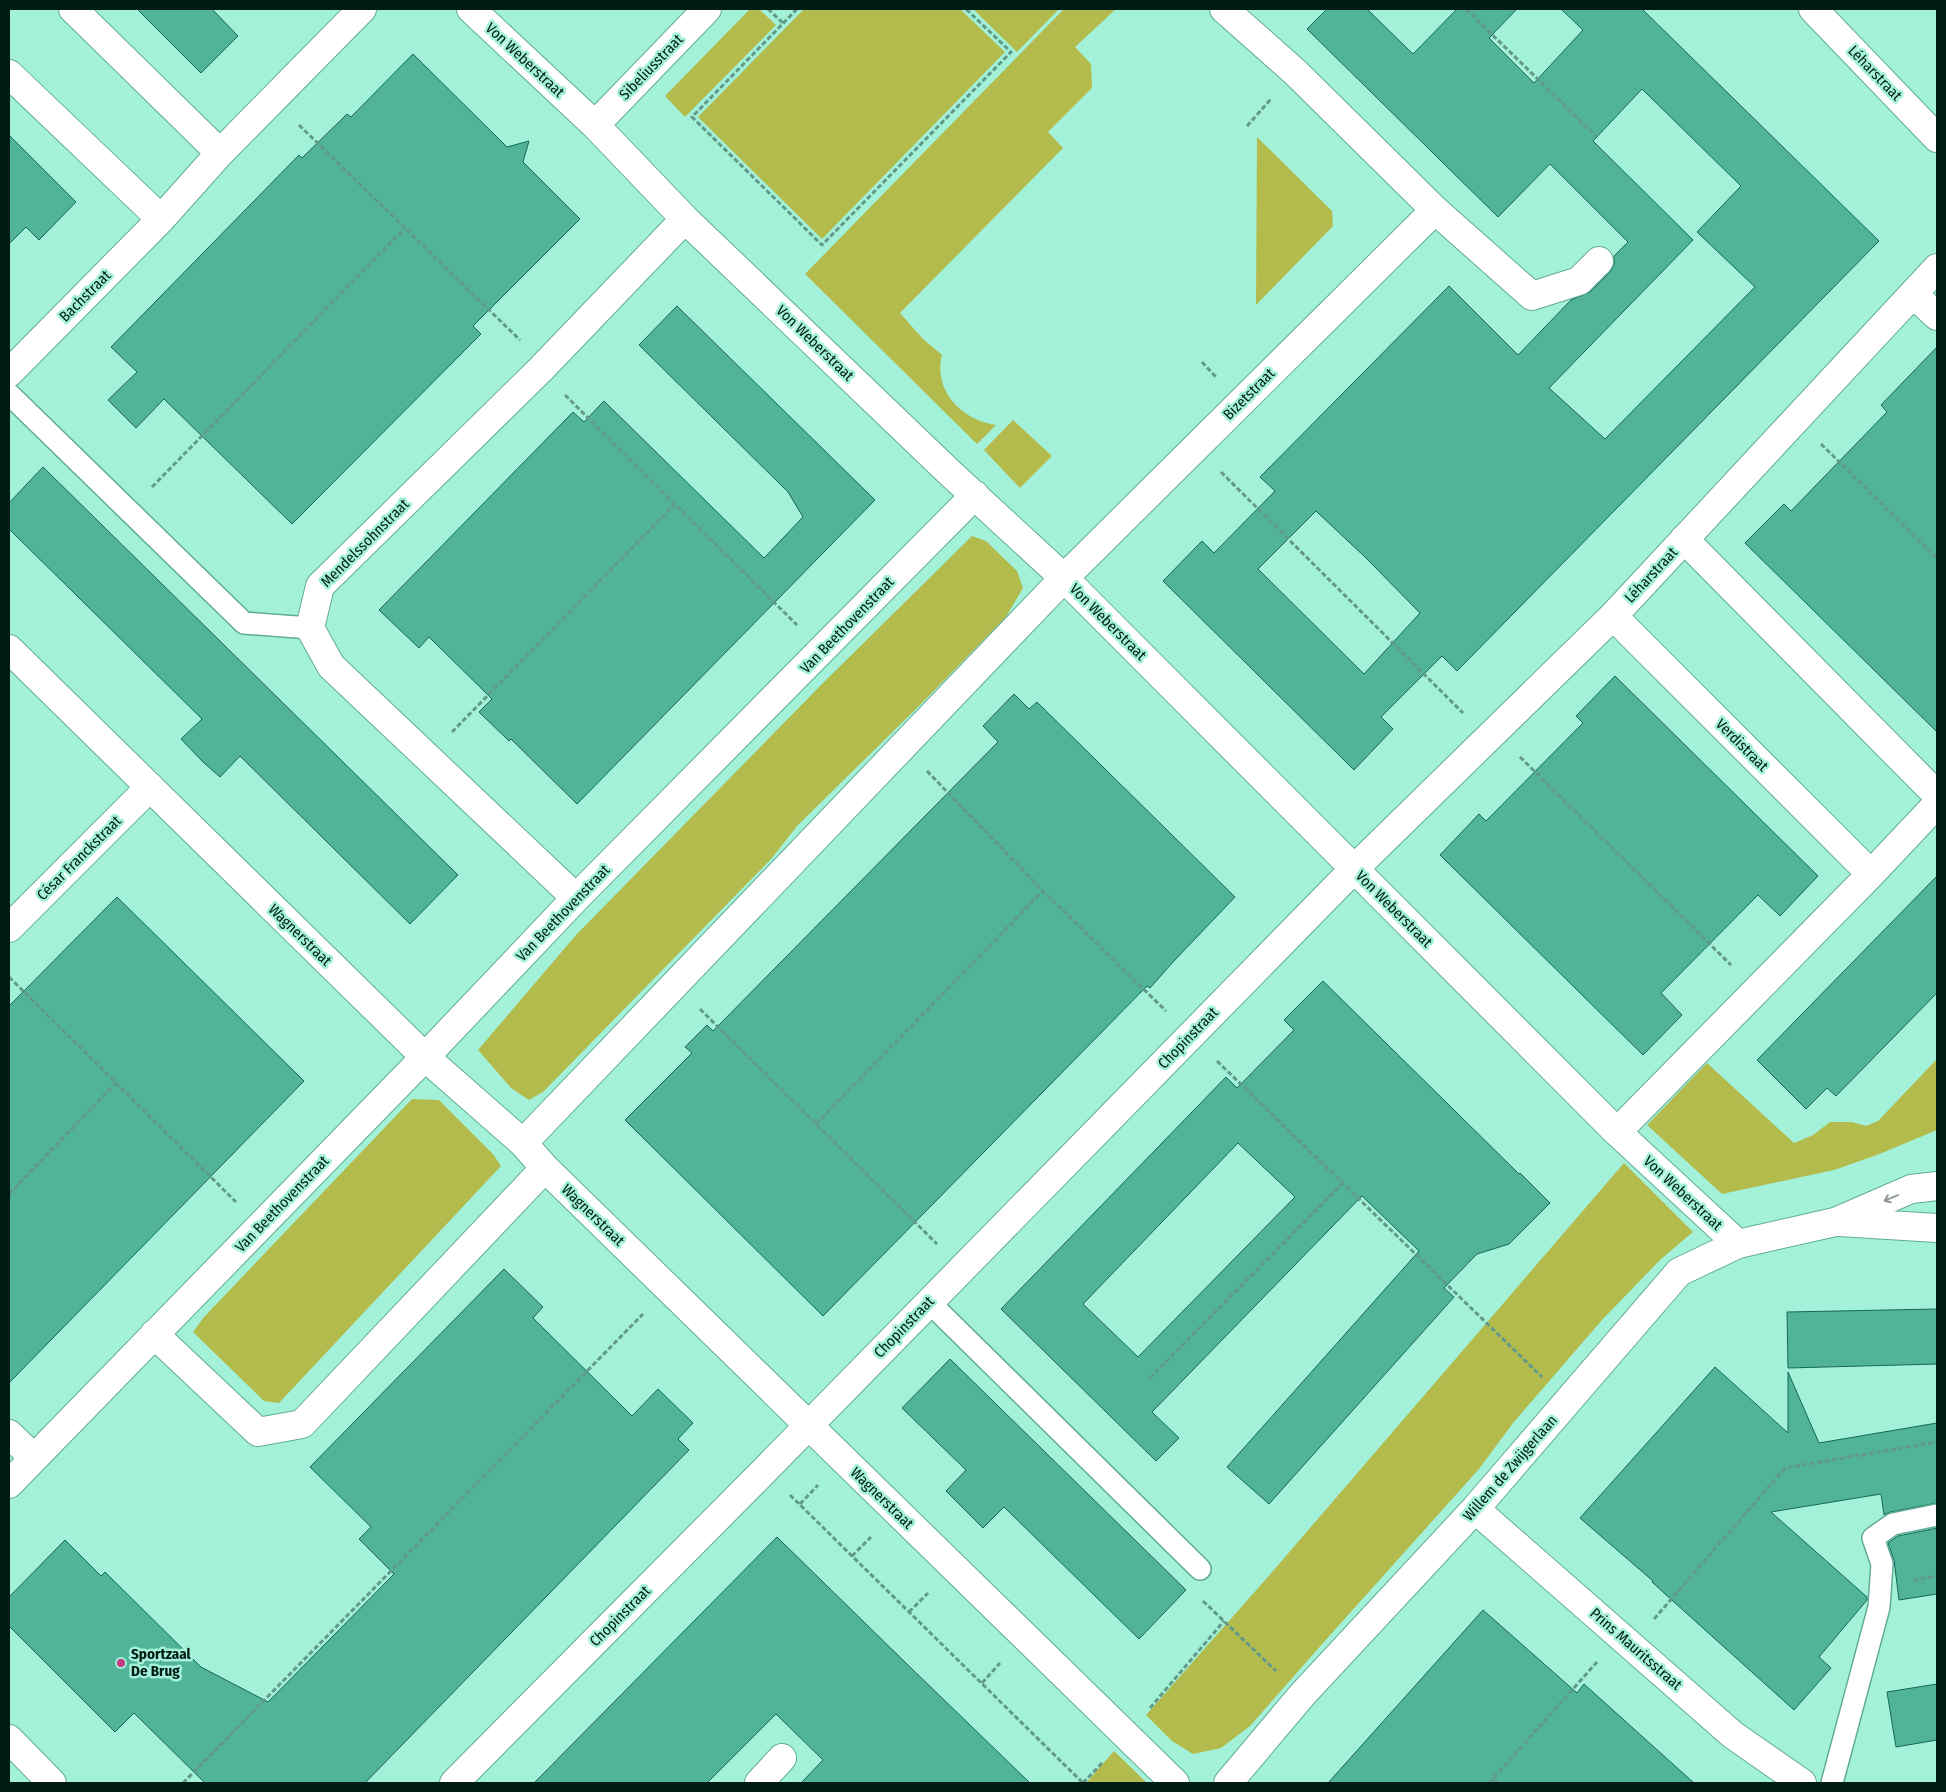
<svg xmlns="http://www.w3.org/2000/svg" width="1946" height="1792" font-family="'Fira Sans Condensed',sans-serif">
	<style>
		.green { fill: #b3bb4d }
		.building { fill: #51b499; stroke: #156855; fill-rule: evenodd }
		.lines { fill: none; stroke-linecap: round; stroke-linejoin: round }
		.service-casing { stroke: #61ac97; stroke-width: 24 }
		.minor-casing { stroke: #61ac97; stroke-width: 30 }
		.path { stroke: #619a89; stroke-width: 3; stroke-dasharray: 5 2.5; stroke-linecap: butt }
		.service { stroke: #fff; stroke-width: 21 }
		.minor { stroke: #fff; stroke-width: 28 }
		.oneway { stroke: #8c9996 }
		.poi-dot { fill: #c03b7f; stroke: #a4f1d9; stroke-width: 2 }
		.labels { text-anchor: middle; stroke-width: 5; stroke-linejoin: round; paint-order: stroke }
		.street-label { font-size: 15px; fill: #001c15; stroke: #a4f1d9 }
		.poi-label { font-size: 15px; font-weight: bold; fill: #001c15; stroke: #a4f1d9; text-anchor: start }
	</style>
	<rect width="100%" height="100%" fill="#a4f1d9"/>
	<path class="green" d="M750,9H759L776,25L685,117L665,96Z
		M804,9H960L1005,52L822,239L698,117Z
		M973,9H1059L1017,52Z
		M1064,9H1116L1075,47L1091,64L1092,88L1048,132L1063,148L900,313L923,339L942,355C933,391 962,420 996,425L977,444L805,274Z
		M1257,137L1332,211L1333,226L1256,305Z
		M1013,420L1052,456L1020,488L984,450Z
		M972,536L986,541L1017,571L1023,588L1006,617L920,705L797,826L772,858L543,1092L529,1100L511,1088L478,1050L576,935L822,684Z
		M1937,1059V1130L1877,1155L1834,1170L1722,1194L1647,1125L1707,1063L1794,1143L1813,1135L1830,1122H1852L1866,1126L1878,1121Z
		M412,1099L439,1100L493,1154L501,1166L279,1403L264,1401L193,1332L204,1317Z
		M1624,1163L1693,1232L1661,1259L1602,1320L1513,1423L1479,1469L1323,1643L1250,1726L1221,1748L1193,1754L1172,1741L1146,1715L1273,1571Z
		M1114,1751L1147,1783H1086Z"/>
	<path class="building" d="M137,9H212L238,36L201,73Z
		M1327,9H1367L1413,54L1457,9H1517L1489,38L1534,83L1583,30L1561,9H1642L1879,241L1457,671L1442,656L1381,717L1393,729L1354,770L1163,581L1202,541L1214,553L1275,491L1260,477L1449,286L1518,355L1571,300L1590,292L1610,272L1614,265V256L1628,242L1550,164L1498,217L1307,29ZM1642,89L1741,186L1697,232L1755,287L1605,439L1549,388L1693,240L1593,141ZM1316,511L1366,558L1420,613L1364,674L1258,569Z
		M413,54L507,147L529,141L523,162L580,219L473,326L481,334L292,524L164,399L136,428L108,400L137,372L111,347L299,155L302,158L347,114L351,117Z
		M9,135L76,202L39,240L26,227L9,244Z
		M677,306L875,500L577,804L511,739L509,741L479,712L492,699L429,637L419,648L379,610L573,412L584,422L604,401L764,558L803,517L788,492L639,345Z
		M1937,347V732L1745,543L1784,504L1791,511L1887,412L1881,405Z
		M43,467L458,875L410,924L240,756L220,777L203,762L181,739L202,719L9,529V503Z
		M1615,676L1818,876L1780,916L1758,895L1661,993L1682,1015L1643,1055L1440,855L1479,814L1486,821L1583,723L1576,716Z
		M1014,694L1029,709L1037,702L1235,897L1173,962L1150,988L1147,986L823,1316L625,1120L692,1053L685,1047L707,1025L713,1031L998,742L983,726Z
		M1937,876V993L1836,1096L1827,1088L1806,1109L1757,1060Z
		M117,897L304,1081L9,1383V1006Z
		M1323,981L1519,1174L1520,1173L1550,1203L1509,1244L1477,1254L1444,1288L1454,1297L1269,1504L1227,1467L1419,1251L1362,1196L1152,1412L1179,1438L1156,1461L1001,1309L1226,1077L1237,1088L1294,1030L1284,1020ZM1238,1143L1295,1197L1138,1357L1083,1304Z
		M504,1269L543,1307L533,1318L632,1416L658,1389L693,1423L678,1439L689,1450L365,1783H205L134,1713L115,1732L9,1626V1597L65,1540L101,1576L105,1572L201,1667L268,1702L394,1574L359,1539L371,1527L310,1467Z
		M1937,1309V1364L1788,1368L1787,1312Z
		M950,1359L1186,1590L1139,1639L1004,1507L983,1528L946,1491L966,1470L902,1408Z
		M1715,1367L1788,1433V1372L1819,1443L1937,1423V1503L1890,1512L1884,1515L1881,1494L1771,1512L1867,1597V1600L1819,1657L1831,1668L1794,1710L1674,1602L1652,1582L1653,1581L1580,1518Z
		M1937,1528V1594L1899,1600L1894,1560L1888,1543L1898,1536Z
		M777,1537L910,1667L1030,1783H801L823,1760L776,1714L707,1783H534Z
		M1483,1610L1577,1693L1584,1684L1694,1783H1328Z
		M1937,1684V1740L1896,1747L1887,1692Z"/>
	<g class="lines">
		<defs>
			<path id="service" d="M9,394L244,623L310,628
				M929,1302L1200,1569
				M1832,1783L1879,1607L1882,1564L1873,1538L1893,1524L1937,1515"/>
			<path id="minor" d="M73,9L220,153
				M471,9L595,125L685,219L950,473L1064,578L1617,1132L1738,1244
				M1224,9L1295,72L1435,210L1532,296L1579,281L1599,261
				M1813,9L1937,138
				M9,74L161,219
				M595,125L707,9
				M1913,294L1937,316
				M9,373L161,219L220,153L362,9
				M1684,539L1937,795
				M1613,616L1871,874
				M9,649L425,1057L523,1143L545,1168L1175,1783
				M576,898L331,666L310,628L320,586L540,370L685,219
				M9,928L150,787
				M1617,1132L1871,874L1937,804
				M523,1143L1064,578L1435,210
				M1839,1222L1937,1228
				M154,1334L258,1432L302,1424L545,1168
				M9,1434L34,1458
				M9,1484L425,1057L576,898L975,495
				M1475,1509L1733,1735L1802,1783
				M9,1739L52,1783
				M454,1783L765,1470L1354,869L1613,616L1937,268
				M759,1783L782,1758
				M1228,1783L1302,1695L1475,1509L1679,1272L1738,1244L1835,1222L1911,1189L1937,1186"/>
		</defs>
		<use href="#service" class="service-casing"/>
		<use href="#minor" class="minor-casing"/>
		<path class="path" d="M768,9L783,23
			M797,9L692,117L822,245L1011,52L966,9
			M1466,9L1596,136
			M299,125L520,340
			M1247,126L1271,99
			M1202,362L1216,377
			M565,395L797,625
			M1821,444L1937,558
			M1221,472L1463,713
			M152,487L405,228
			M452,732L675,504
			M1520,757L1731,965
			M927,771L1043,891L1166,1011
			M9,977L236,1202
			M700,1009L937,1244
			M1217,1061L1542,1377
			M816,1124L1043,891
			M9,1194L116,1083
			M1150,1378L1343,1183
			M790,1495L1083,1783
			M800,1504L818,1485
			M852,1556L871,1537
			M1913,1580L1937,1576
			M1203,1601L1276,1671
			M909,1612L928,1593
			M1654,1619L1785,1468L1937,1442
			M982,1683L1000,1663
			M1150,1708L1224,1621
			M1493,1779L1498,1783
			M183,1783L643,1314
			M1083,1783L1103,1762
			M1489,1783L1597,1662"/>
		<use href="#service" class="service"/>
		<use href="#minor" class="minor"/>
	</g>
	<defs><path id="oneway-shaft" d="M-6 0H5M1.5-3L5.5 0L1.5 3" fill="none" stroke-width="1.6" stroke-linecap="round" stroke-linejoin="round" transform="scale(1.25)"/></defs>
	<use class="oneway" href="#oneway-shaft" transform="translate(1891 1198) rotate(157)"/>
	<circle class="poi-dot" cx="121" cy="1663" r="5"/>
	<g class="labels">
		<g class="street-label">
			<text transform="translate(525 60) rotate(43)" y="5">Von Weberstraat</text>
			<text transform="translate(651 67) rotate(-46)" y="5">Sibeliusstraat</text>
			<text transform="translate(1875 73) rotate(46)" y="5">Léharstraat</text>
			<text transform="translate(85 296) rotate(-45)" y="5">Bachstraat</text>
			<text transform="translate(815 343) rotate(44)" y="5">Von Weberstraat</text>
			<text transform="translate(1249 394) rotate(-45)" y="5">Bizetstraat</text>
			<text transform="translate(365 543) rotate(-45)" y="5">Mendelssohnstraat</text>
			<text transform="translate(1651 575) rotate(-47)" y="5">Léharstraat</text>
			<text transform="translate(1108 622) rotate(45)" y="5">Von Weberstraat</text>
			<text transform="translate(847 625) rotate(-46)" y="5">Van Beethovenstraat</text>
			<text transform="translate(1742 745) rotate(45)" y="5">Verdistraat</text>
			<text transform="translate(79 858) rotate(-45)" y="5">César Franckstraat</text>
			<text transform="translate(1394 909) rotate(45)" y="5">Von Weberstraat</text>
			<text transform="translate(563 913) rotate(-46)" y="5">Van Beethovenstraat</text>
			<text transform="translate(300 935) rotate(44)" y="5">Wagnerstraat</text>
			<text transform="translate(1188 1038) rotate(-46)" y="5">Chopinstraat</text>
			<text transform="translate(1683 1193) rotate(43)" y="5">Von Weberstraat</text>
			<text transform="translate(282 1204) rotate(-46)" y="5">Van Beethovenstraat</text>
			<text transform="translate(593 1215) rotate(44)" y="5">Wagnerstraat</text>
			<text transform="translate(904 1327) rotate(-46)" y="5">Chopinstraat</text>
			<text transform="translate(1510 1468) rotate(-49)" y="5">Willem de Zwijgerlaan</text>
			<text transform="translate(882 1498) rotate(44)" y="5">Wagnerstraat</text>
			<text transform="translate(620 1616) rotate(-45)" y="5">Chopinstraat</text>
			<text transform="translate(1636 1649) rotate(41)" y="5">Prins Mauritsstraat</text>
		</g>
		<g class="poi-label">
			<text x="131" y="1659">Sportzaal<tspan x="131" dy="17">De Brug</tspan></text>
		</g>
	</g>
	<rect width="1946" height="1792" fill="none" stroke="#001c15" stroke-width="20"/>
</svg>
